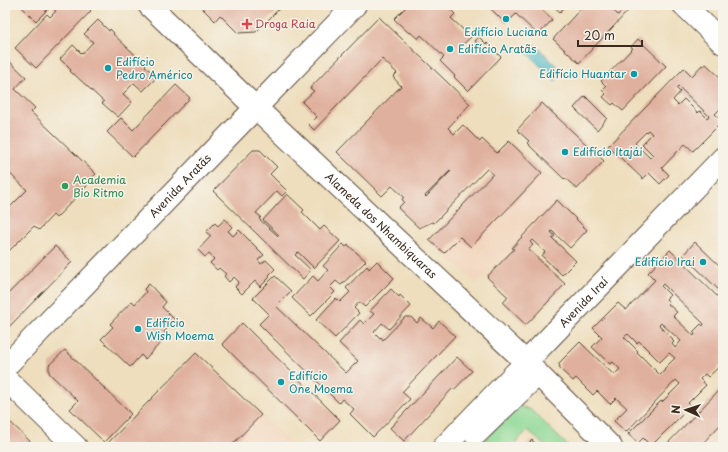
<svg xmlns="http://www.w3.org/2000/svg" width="728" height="452" font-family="'Playpen Sans',sans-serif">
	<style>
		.built { fill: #f2d5bd }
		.green { fill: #8ed996; stroke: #64825a }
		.water { fill: #4ab7c5; stroke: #427072 }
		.building { fill: #e0b09e; fill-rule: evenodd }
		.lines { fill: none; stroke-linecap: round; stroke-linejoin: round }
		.minor-casing { stroke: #564536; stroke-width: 24 }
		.major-casing { stroke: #564536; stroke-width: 24 }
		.minor { stroke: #fff; stroke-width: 22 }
		.major { stroke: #fff; stroke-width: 22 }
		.culture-dot { fill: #0f9aa8; stroke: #f7f3e8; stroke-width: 1.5 }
		.health-dot { fill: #e0444e; stroke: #f7f3e8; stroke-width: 1.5 }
		.leisure-dot { fill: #2e9e5b; stroke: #f7f3e8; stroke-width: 1.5 }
		.labels { text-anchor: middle; stroke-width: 3; stroke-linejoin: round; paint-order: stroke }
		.health-label { font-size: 11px; fill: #be3a42; stroke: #f7f3e8; text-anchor: start }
		.culture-label { font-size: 11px; fill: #0d838f; stroke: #f7f3e8; text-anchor: start }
		.leisure-label { font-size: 11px; fill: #27864d; stroke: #f7f3e8; text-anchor: start }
		.street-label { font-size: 11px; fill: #3b2a1e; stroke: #f7f3e8 }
	</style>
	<rect width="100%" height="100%" fill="#f7f3e8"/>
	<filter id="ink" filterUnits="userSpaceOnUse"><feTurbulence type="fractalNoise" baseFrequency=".025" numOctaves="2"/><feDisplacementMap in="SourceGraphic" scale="8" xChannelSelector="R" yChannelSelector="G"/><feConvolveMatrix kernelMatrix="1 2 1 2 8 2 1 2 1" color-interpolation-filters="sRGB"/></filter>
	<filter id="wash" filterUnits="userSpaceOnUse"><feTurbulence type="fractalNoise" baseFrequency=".012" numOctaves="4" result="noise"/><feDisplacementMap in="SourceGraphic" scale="16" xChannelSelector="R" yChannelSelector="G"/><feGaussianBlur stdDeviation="0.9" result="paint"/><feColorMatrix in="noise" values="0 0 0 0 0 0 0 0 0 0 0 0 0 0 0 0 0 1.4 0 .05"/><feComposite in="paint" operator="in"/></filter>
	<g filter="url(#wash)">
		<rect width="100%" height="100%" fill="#eedebd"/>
		<path class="built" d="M517,149L564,193L477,284L429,240Z
			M261,415L295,447H230Z
			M723,427V447H704Z"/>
		<path class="green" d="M519,407H523L531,410L569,447H546L528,430L511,447H478L514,410Z"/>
		<path class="water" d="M535,44L563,73L555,81L527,53Z"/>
		<g id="blocks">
			<path class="building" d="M20,5H52L36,21Z
				M57,5H88L87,7L91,11L36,68L15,48L47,14L50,17L56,11L53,9Z
				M199,5H276L280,8L256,32L238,33L220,15L215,21Z
				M408,5H446L455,14L451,18L471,37L461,46L468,52L477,43L475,41L479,37L486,44L487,43L501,57L468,91L454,77L455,76L440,61L444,57L421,35L418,39L410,32L409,33L394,19Z
				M487,5H538L552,20L538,35L516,14L506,24Z
				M552,5H567L560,12Z
				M584,5H608L618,15L623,9L627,12L579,63L553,39Z
				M379,17L470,104L448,128L454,134L463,125L480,142L482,139L497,153L509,141L542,173L471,247L460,237L444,253L429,240L493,174L487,169L434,223L432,222L419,228L398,208L404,202L402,199L404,197L392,186L382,196L337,152L401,86L393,77L397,73L382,59L314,130L309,125L317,117L302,102L314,91L310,88ZM450,171H451L426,197L425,196Z
				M98,20L109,31L110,29L114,33L113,34L146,65L145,66L157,77L143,91L134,83L123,94L132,102L118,117L102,103L104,102L74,74H73L70,71L71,70L60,59L73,45L82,54L93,42L84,34Z
				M638,39L666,66L623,111L614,103L612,105L603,97L606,94L602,90L606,86L601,81L633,48L631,47Z
				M5,57L26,77L15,89L35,108L31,112L96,174L85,184L87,186L56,218L53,215L39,230L34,226L5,255V212L27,190L5,169Z
				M706,64L723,80V106L715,114L723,121L693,151L685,144L677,152L662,168L669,175L660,184L649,173L643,179L608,146L684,68L692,76L702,65L703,66ZM678,86L709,116L707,118L700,111L698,113L684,99L678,105L673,100L680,92L676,88ZM648,130L652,134L642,144L653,155L650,158L635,143Z
				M176,85L190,98L133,157L107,132L121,118L133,130Z
				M585,96L607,118L597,130L574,108Z
				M542,103L604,161L577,189L565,178L564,179L527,143L529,141L517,130Z
				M253,150H260L277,167L270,174L287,191L282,196L277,191L256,213L261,217L259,219L278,236L279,235L263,220L287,194L304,210L302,212L320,230L324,226L340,241L314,268L298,252L295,255L311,270L303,279L213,191Z
				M557,200L587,230L570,248L552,231L551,232L555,236L552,238L576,261L562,275L542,256L545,252L532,240L530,242L533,245L528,249L565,284L526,325L503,303L508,297L487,277L514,249L512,248L519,240Z
				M225,219L232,227L228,231L233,236L239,230L264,255L258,260L261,264L266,260L275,269L269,275L270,277L260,287L255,281L242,294L235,287L239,282L234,277L229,282L224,276L226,274L219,268L217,270L210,263L214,259L209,254L205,257L198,250L211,236L206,232L215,223L218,226Z
				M695,242L723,269V294L683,255Z
				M343,244L346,247L348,245L366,261L341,285L336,281L330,287L335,292L311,316L292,298L313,276L318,281L328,270L323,266Z
				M55,246L72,262L5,331V297Z
				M670,250L723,302V369L720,366L708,377L705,374L700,379L706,385L688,403L691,406L651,446L643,438L638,443L628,434L661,401L662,402L680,384L676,380L626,432L614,421L627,408L616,398L610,404L597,391L593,395L576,378L573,381L560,369L559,363L580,342L614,375L620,369L613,362L610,364L592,347L602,337L593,328L618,303L626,310L655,280L648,273ZM663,284L704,324L703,326L701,324L693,332L695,334L694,336L673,316L677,312L668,304L669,302L666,299L670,295L661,286ZM661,323L681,341L675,348L672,344L674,342L672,340L673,339L659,325ZM628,334L637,343L639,341L660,362L669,353L675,358L664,369L665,370L660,375L637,352L638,351L624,337Z
				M377,261L394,278L365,307L359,302L354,308L359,313L335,338L316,320L336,298L340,302L350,292L346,288L367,266L369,269Z
				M275,276L291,291L276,306L346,373L358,361L339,343L360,320L364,324L374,314L370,311L391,289L399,297L400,295L411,306L389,329L382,323L374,332L380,338L381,337L383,340L405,317H411L417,323L421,318L433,328L439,321L455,336L402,392L410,399L373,437L350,414L354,409L342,399L339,403L259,324L269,314L253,298Z
				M149,284L166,302L162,307L175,320L164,332L168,335L145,359L141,355L130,367L101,339L113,327L110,324L132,301L135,304L146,292L144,289Z
				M242,323L340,420L320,441L222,344Z
				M65,350L131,414L104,442L70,409L78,401L49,373V365Z
				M196,353L261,415L230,447H110L107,444Z
				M457,357L472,371L454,390L453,388L404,441L390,428Z
				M723,386V422L699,447H666L665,446Z
				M5,417L36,447H5Z
				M532,440L538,447H525Z"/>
		</g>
	</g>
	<g filter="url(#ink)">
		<use href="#blocks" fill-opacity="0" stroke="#564536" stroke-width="1"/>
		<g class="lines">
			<defs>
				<g id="minor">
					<path id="s1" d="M149,5L255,107L526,362L611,447"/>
					<path d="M684,5L723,43"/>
					<path id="s2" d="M5,367L355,5"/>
					<path d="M476,434L538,374"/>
					<path id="s3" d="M444,447L723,158"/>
				</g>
				<path id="major" d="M5,378L76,447"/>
			</defs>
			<use href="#minor" class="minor-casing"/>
			<use href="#major" class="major-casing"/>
			<use href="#minor" class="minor"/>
			<use href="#major" class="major"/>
		</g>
	</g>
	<g class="culture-dot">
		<circle cx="506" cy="19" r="4"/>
		<circle cx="450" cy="49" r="4"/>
		<circle cx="108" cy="68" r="4"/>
		<circle cx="634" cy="74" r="4"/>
		<circle cx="565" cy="152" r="4"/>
		<circle cx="703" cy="262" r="4"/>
		<circle cx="138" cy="329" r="4"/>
		<circle cx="281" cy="382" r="4"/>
	</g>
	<path class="health-dot" d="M245 18h4v4h4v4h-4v4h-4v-4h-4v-4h4z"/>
	<circle class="leisure-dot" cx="65" cy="186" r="4"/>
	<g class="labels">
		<g class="health-label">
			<text x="255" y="28">Droga Raia</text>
		</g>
		<g class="culture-label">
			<text x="506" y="36" text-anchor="middle">Edifício Luciana</text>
			<text x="458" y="53">Edifício Aratãs</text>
			<text x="116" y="66">Edifício<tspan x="116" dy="13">Pedro Américo</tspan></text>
			<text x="626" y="78" text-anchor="end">Edifício Huantar</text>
			<text x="573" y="156">Edifício Itajái</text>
			<text x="695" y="266" text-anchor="end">Edifício Irai</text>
			<text x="146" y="327">Edifício<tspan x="146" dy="13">Wish Moema</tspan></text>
			<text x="289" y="380">Edifício<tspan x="289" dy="13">One Moema</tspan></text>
		</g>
		<g class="leisure-label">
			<text x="73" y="184">Academia<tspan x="73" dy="13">Bio Ritmo</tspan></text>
		</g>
		<g class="street-label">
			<text dy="4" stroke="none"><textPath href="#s2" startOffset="252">Avenida Aratãs</textPath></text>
			<text dy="4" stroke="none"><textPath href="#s1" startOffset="320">Alameda dos Nhambiquaras</textPath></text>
			<text dy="4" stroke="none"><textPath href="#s3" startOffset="201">Avenida Iraí</textPath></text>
		</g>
	</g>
	<rect width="728" height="452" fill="none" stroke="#f7f3e8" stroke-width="20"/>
	<g transform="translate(686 410) rotate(273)" stroke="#f7f3e8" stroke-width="3" paint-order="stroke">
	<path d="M0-3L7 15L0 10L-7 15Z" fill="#3b2a1e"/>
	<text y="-6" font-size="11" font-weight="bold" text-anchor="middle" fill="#3b2a1e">N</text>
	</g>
	<path d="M578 40v6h64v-6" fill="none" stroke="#3b2a1e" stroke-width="2"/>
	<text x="584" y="40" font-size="12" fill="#3b2a1e" stroke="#f7f3e8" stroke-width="3" paint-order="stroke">20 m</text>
</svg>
